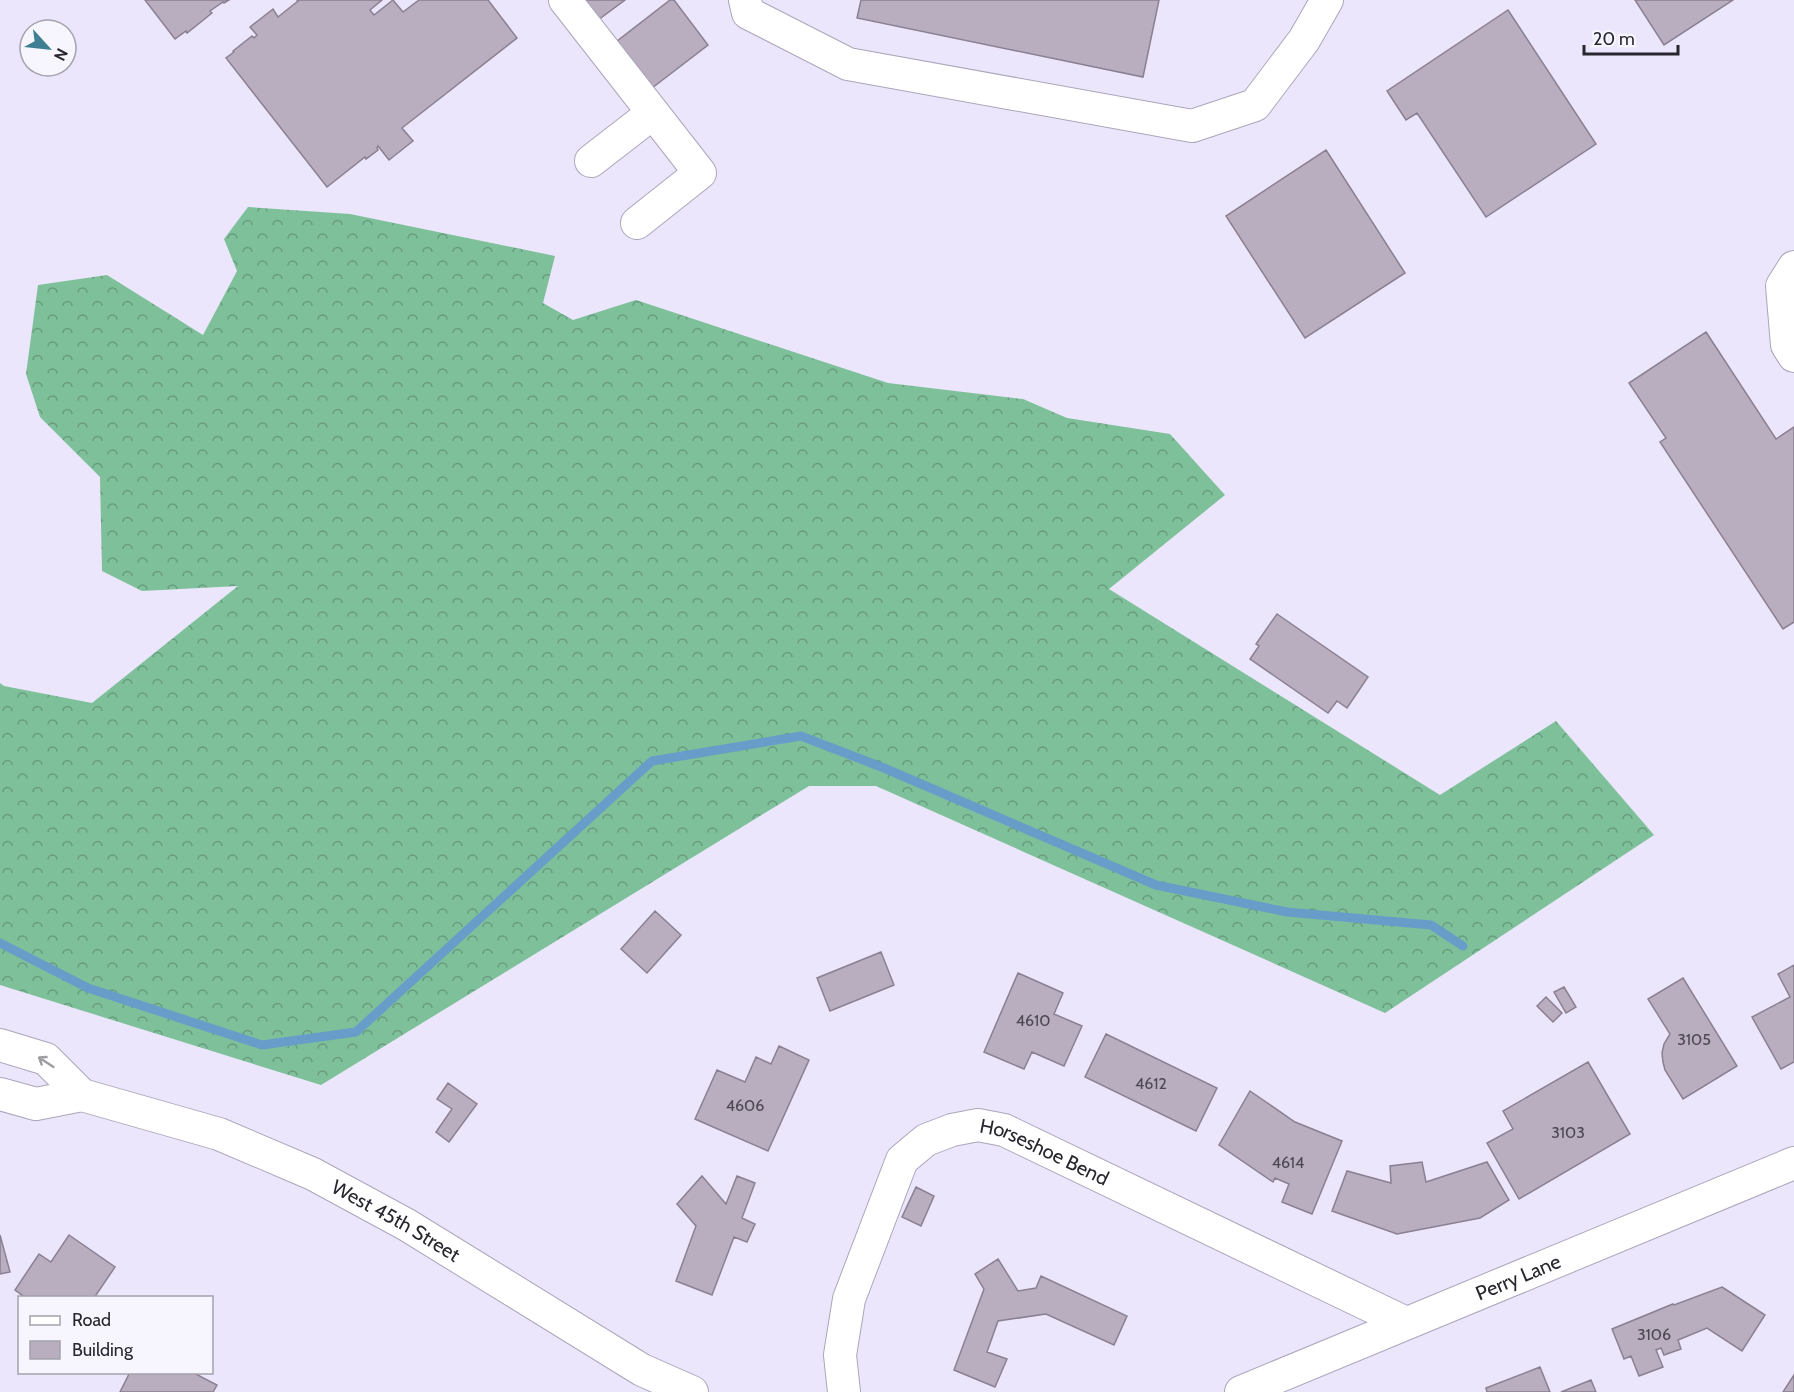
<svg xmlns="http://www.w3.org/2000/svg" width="1794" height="1392" font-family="Cabin,sans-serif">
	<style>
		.forest { fill: url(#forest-crowns) }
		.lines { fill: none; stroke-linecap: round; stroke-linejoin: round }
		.stream { stroke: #679dc8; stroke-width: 9 }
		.building { fill: #b9adc0; stroke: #8b8091; stroke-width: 1.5 }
		.minor-casing { stroke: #aba6ba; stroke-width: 34 }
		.minor { stroke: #fff; stroke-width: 32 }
		.oneway { stroke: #9e9da1 }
		.labels { text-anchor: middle; stroke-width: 5; stroke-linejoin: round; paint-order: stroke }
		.number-label { font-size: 16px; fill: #4c4852 }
		.street-label { font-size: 20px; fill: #28262e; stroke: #f7f5fe }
	</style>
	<defs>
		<pattern id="forest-crowns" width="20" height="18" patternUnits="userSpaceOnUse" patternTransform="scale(1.5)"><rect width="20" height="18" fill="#7ec09a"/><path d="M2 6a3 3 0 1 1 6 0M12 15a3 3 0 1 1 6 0" fill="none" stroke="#679c7e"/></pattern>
	</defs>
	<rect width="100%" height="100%" fill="#ebe6fb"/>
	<path class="forest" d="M248,207L350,214L555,256L543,303L573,320L636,300L888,383L1023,399L1067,418L1170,434L1225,495L1109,589L1440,795L1556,721L1654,835L1385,1013L876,786H809L321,1085L0,985V683L4,686L92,703L238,586L142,591L102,571L100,477L40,417L26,374L38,285L107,275L203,335L237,271L224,239Z"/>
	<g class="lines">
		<path class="stream" d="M0,943L88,988L262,1045L356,1032L652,761L801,736L884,768L1156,885L1287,912L1431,925L1463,946"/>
	</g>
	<path class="building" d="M145,0H229L224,3L223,2L210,11L212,13L187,33L186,31L175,39Z
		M297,0H382L370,10L374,15L393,0L403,12L419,0H488L517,38L402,128L413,141L389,160L378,146L377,148L378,150L366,159L365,157L327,187L226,58L234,52L233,51L252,36L254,38L257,35L250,27L273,9L278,17L298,1Z
		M583,0H625L598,20Z
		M670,0H674L708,45L652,88L616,42Z
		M861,0H1159L1143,77L857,18Z
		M1635,0H1733L1664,45Z
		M1508,10L1596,144L1486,217L1417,113L1406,120L1387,91Z
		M1326,150L1405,273L1305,338L1226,216Z
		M1706,332L1776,439L1794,427V622L1783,629L1660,442L1666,438L1629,383Z
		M1277,614L1368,677L1347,708L1337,701L1328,713L1250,659L1259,646L1256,644Z
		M655,911L681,935L647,973L621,949Z
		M881,952L894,985L830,1011L817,978Z
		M1794,965V1062L1781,1069L1752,1017L1790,997L1778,974Z
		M1018,973L1063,993L1054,1014L1082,1026L1064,1066L1032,1052L1024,1069L984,1052Z
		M1683,978L1737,1066L1683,1099L1665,1070L1663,1062L1662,1053L1664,1044L1670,1034L1648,999Z
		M1564,987L1576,1007L1566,1013L1554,992Z
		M1546,997L1562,1013L1553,1022L1537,1006Z
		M1106,1034L1217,1088L1196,1131L1085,1077Z
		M779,1046L809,1060L768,1151L695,1119L717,1070L745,1082L756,1057L771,1064Z
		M1588,1062L1630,1134L1519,1199L1487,1143L1513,1129L1503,1111Z
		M448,1083L477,1104L449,1142L436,1132L452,1109L437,1099Z
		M1250,1091L1295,1122L1342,1141L1312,1214L1282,1202L1289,1184L1275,1178L1273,1182L1219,1145Z
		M1422,1162L1426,1182L1487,1162L1509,1200L1480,1218L1397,1234L1332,1211L1347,1171L1391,1183L1390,1166Z
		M702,1176L726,1204L737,1176L755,1183L742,1218L755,1224L747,1242L734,1237L712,1295L676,1281L696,1226L677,1204Z
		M916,1187L934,1196L921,1226L902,1217Z
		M0,1235L10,1272L0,1274Z
		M69,1235L115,1267L94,1298H26L15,1290L39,1254L51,1262Z
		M998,1259L1018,1291L1036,1288L1041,1276L1127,1316L1114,1345L1046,1314L998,1321L987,1352L1007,1359L995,1387L954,1370L984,1289L975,1274Z
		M1722,1287L1765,1315L1742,1351L1707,1328L1678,1340L1681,1349L1664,1355L1661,1348L1656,1350L1663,1367L1639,1376L1631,1356L1624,1359L1612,1329L1673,1304L1674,1305Z
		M1540,1367L1550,1392H1487L1486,1388Z
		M130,1372H192L217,1385L213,1392H120Z
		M1794,1375V1392H1783Z
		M1591,1380L1596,1392H1561Z"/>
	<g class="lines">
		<defs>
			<g id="minor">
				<path d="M565,0L700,173L637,223"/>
				<path d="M745,0L748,13L848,64L1192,126L1255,105L1304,40L1327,0"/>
				<path d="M591,161L653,113"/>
				<path d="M1794,267L1782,286L1787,345L1794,356"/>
				<path d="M0,1045L46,1059L82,1095"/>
				<path id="s1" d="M0,1094L36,1104L82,1095L219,1134L313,1174L407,1225L642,1370L692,1392"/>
				<path id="s2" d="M844,1392L840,1355L849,1299L902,1160L926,1140L952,1130L978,1125L1004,1130L1406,1323"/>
				<path id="s3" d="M1241,1392L1794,1163"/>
			</g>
		</defs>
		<use href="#minor" class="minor-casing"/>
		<use href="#minor" class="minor"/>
	</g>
	<defs><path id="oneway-shaft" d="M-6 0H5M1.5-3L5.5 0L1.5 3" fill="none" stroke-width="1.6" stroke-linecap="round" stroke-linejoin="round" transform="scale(1.5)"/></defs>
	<use class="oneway" href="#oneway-shaft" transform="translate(46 1062) rotate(-147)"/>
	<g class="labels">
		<g class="number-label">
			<text x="1033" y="1026">4610</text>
			<text x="1694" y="1045">3105</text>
			<text x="1151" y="1089">4612</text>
			<text x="745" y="1111">4606</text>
			<text x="1568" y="1138">3103</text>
			<text x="1288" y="1168">4614</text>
			<text x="1654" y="1340">3106</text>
		</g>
		<g class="street-label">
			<text dy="7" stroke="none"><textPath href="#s2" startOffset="400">Horseshoe Bend</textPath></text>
			<text dy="7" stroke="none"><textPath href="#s1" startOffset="424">West 45th Street</textPath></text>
			<text dy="7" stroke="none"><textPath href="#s3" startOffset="300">Perry Lane</textPath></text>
		</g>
	</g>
	<rect x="18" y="1296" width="195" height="78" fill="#f7f5fe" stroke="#a4a2ab" stroke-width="1.5"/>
	<rect x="30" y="1316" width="30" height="9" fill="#ffffff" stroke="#a4a2ab" stroke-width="1.5"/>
	<text x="72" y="1326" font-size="18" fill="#28262e">Road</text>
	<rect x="30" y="1341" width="30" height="18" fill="#b9adc0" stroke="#a4a2ab" stroke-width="1.5"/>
	<text x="72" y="1356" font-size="18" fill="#28262e">Building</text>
	<g transform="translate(48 48) rotate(117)"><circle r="28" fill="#f7f5fe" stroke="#a4a2ab" stroke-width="1.5"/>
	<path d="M0-4.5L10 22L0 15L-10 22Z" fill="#3e8091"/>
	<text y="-9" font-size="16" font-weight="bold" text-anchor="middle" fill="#28262e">N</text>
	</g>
	<path d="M1584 45v9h94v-9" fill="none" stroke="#28262e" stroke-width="3"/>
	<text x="1593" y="45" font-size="18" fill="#28262e" stroke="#f7f5fe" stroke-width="4.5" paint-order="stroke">20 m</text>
</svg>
